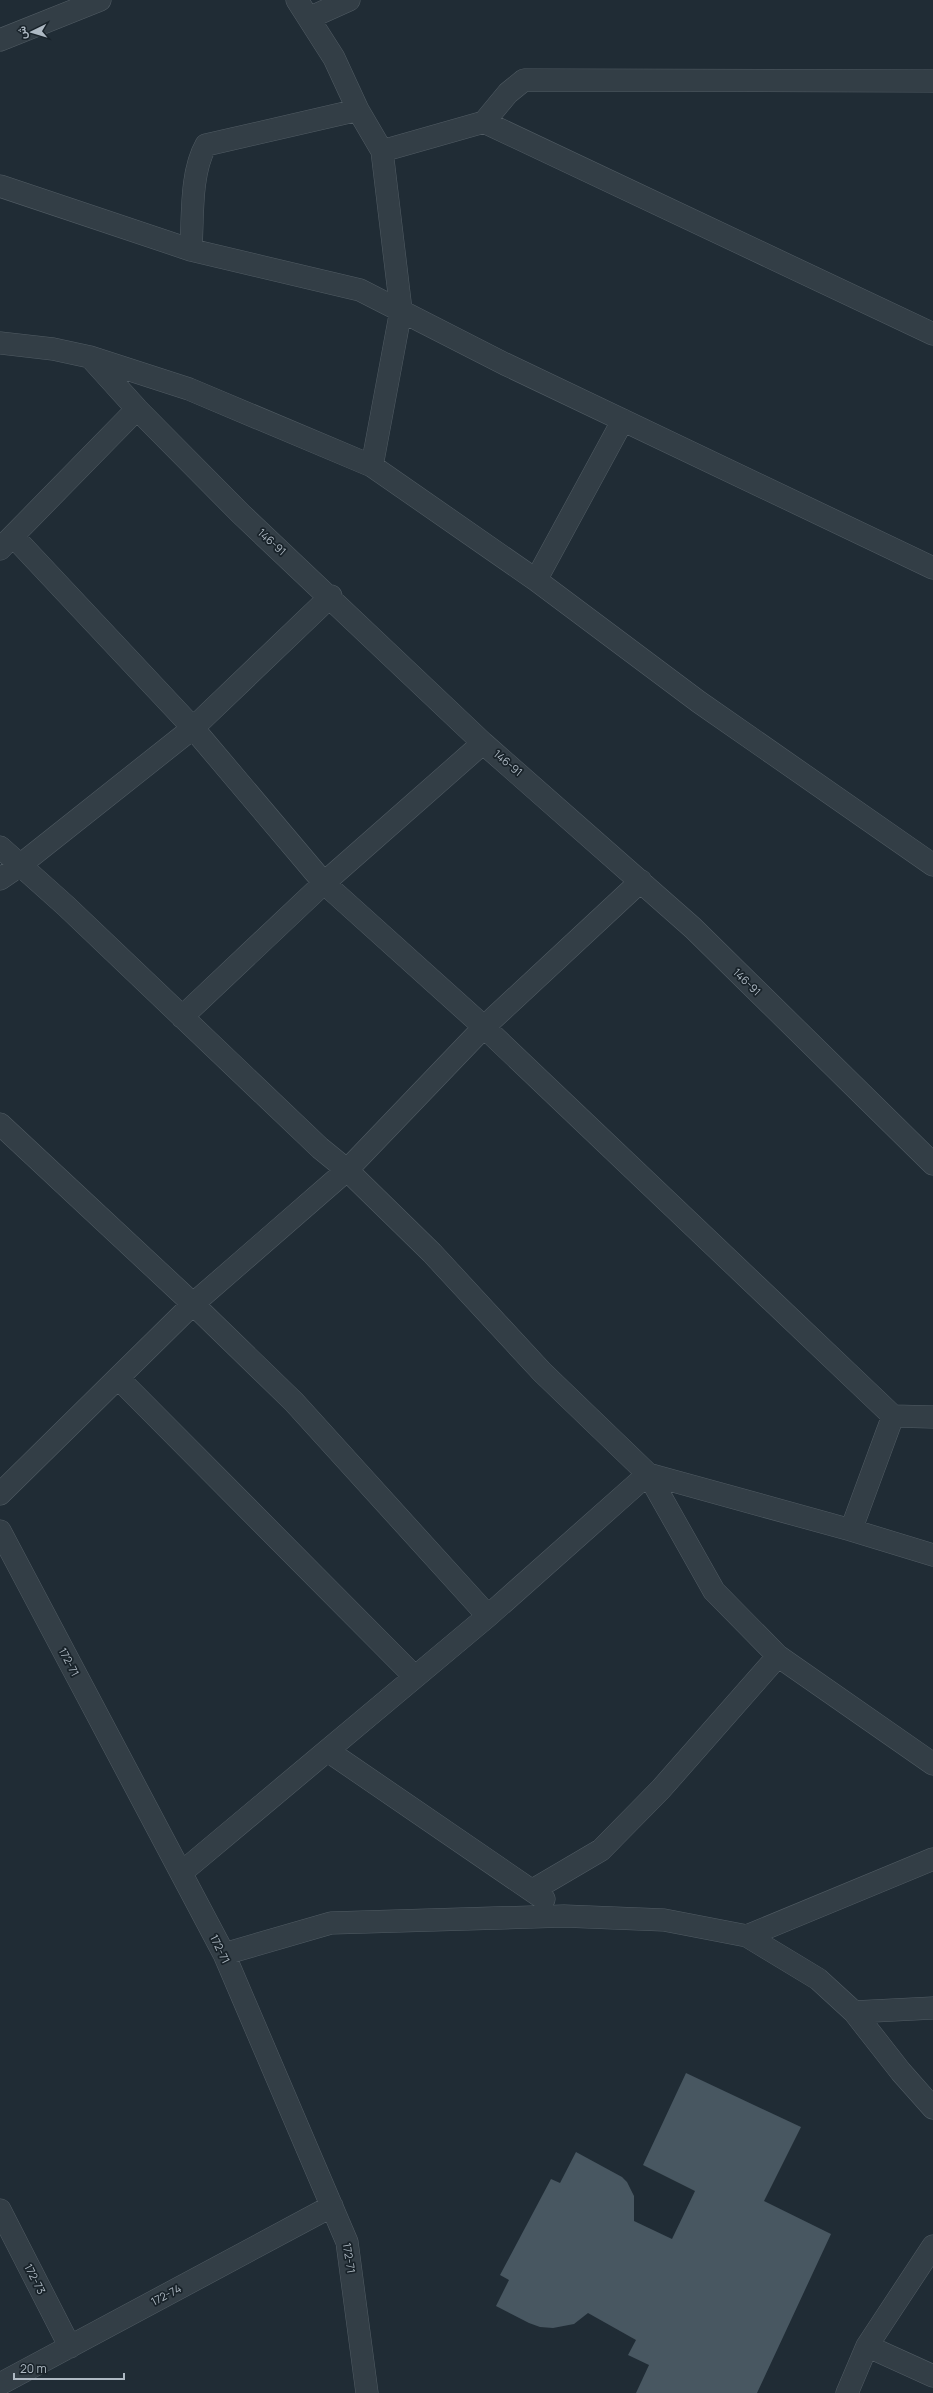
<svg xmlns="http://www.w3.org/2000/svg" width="933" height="2393" font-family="Manrope,Vazirmatn,sans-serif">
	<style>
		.building { fill: #485761 }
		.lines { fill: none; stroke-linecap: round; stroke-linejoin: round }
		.minor-casing { stroke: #515c64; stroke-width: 23 }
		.minor { stroke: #333e46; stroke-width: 22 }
		.labels { text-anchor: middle; stroke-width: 3.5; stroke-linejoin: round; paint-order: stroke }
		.street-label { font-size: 11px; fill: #aeb9c3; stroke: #19232a }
	</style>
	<rect width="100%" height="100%" fill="#202c35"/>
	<path class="building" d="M686,2073L801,2127L764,2201L831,2234L757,2393H636L649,2365L628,2355L636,2340L588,2313L574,2324L553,2328L540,2327L529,2323L496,2306L509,2280L500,2275L551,2179L560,2183L576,2152L622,2177L627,2182L634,2196V2221L672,2239L695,2191L643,2165Z"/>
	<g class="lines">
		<defs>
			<path id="minor" d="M297,0L334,58L358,110L382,151L401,310L372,466
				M309,18L349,0
				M0,40L100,0
				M484,122L508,93L524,80L933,81
				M382,151L484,122L933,334
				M0,186L191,250L360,290L505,364L933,568
				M191,250C193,218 190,173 206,145L358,110
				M0,343L53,349L90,357L189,389L372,466L536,580L699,702L933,865
				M90,357L137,409L241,514L483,743L693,928L933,1164
				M13,536L193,728L324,883L484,1027L893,1416L933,1417
				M0,549L137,409
				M536,580L623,420
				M0,847L66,906L320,1148L347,1170L432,1253L542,1372L648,1474L714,1591L778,1656L933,1764
				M0,879L19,866L193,728L331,596
				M182,1017L324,883L483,743
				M0,1124L193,1304L294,1402L488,1616
				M118,1378L415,1677
				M648,1474L851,1530L933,1555
				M0,1494L193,1304L347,1170L484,1027L641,881
				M851,1530L893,1416
				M0,1531L224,1954L347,2242L367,2393
				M328,1751L544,1899
				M181,1873L488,1616L648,1474
				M533,1890L601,1850L661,1789L778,1656
				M747,1936L933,1859
				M224,1954L331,1923L564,1916L664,1920L747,1936L818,1979L854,2012L901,2072L933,2108
				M854,2012L933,2008
				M0,2210L70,2347
				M867,2346L933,2376
				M0,2384L332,2206
				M847,2393L867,2346L933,2246"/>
		</defs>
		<use href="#minor" class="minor-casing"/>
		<use href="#minor" class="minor"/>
	</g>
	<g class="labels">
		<g class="street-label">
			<text transform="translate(272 542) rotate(42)" y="4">146-91</text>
			<text transform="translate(508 763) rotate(40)" y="4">146-91</text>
			<text transform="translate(747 982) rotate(44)" y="4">146-91</text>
			<text transform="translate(69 1662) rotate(62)" y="4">172-71</text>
			<text transform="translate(220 1949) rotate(64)" y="4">172-71</text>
			<text transform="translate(349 2258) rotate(81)" y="4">172-71</text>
			<text transform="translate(35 2279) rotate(63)" y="4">172-73</text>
			<text transform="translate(166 2295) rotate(-28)" y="4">172-74</text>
		</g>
	</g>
	<g transform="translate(32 32) rotate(265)" stroke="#19232a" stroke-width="3" paint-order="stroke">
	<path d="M0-3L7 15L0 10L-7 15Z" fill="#aeb9c3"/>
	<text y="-6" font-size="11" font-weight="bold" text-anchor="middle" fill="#aeb9c3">ش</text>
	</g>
	<path d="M14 2373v6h110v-6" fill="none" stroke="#aeb9c3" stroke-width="2"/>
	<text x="20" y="2373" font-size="12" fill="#aeb9c3" stroke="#19232a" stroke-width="3" paint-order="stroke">20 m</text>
</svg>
